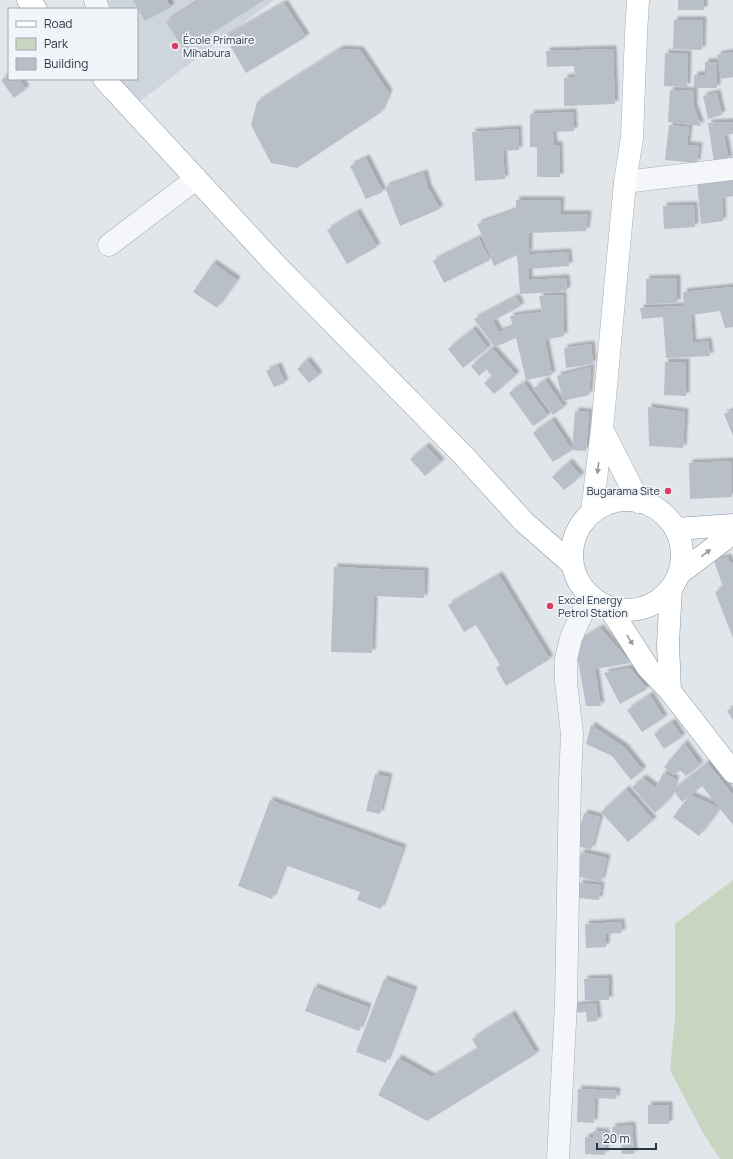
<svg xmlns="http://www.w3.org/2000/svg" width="733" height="1159" font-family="Manrope,sans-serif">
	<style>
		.built { fill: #cfd5dd }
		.green { fill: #c8d5c1 }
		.building { fill: #b8bfc9; filter: url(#shadow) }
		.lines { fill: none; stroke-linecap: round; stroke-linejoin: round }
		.minor-casing { stroke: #a6adb6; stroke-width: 23 }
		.secondary-casing { stroke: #a6adb6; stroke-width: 23 }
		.trunk-casing { stroke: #8795a3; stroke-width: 23 }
		.minor { stroke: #f4f6f9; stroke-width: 22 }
		.secondary { stroke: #fff; stroke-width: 22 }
		.trunk { stroke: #fff; stroke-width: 22 }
		.oneway { fill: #949aa2 }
		.poi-dot { fill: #d83d63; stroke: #f1f4f8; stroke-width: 1.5 }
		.labels { text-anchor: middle; stroke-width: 3.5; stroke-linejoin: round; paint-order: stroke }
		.poi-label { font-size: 11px; fill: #283544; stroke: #f1f4f8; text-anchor: start }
	</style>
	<defs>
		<filter id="shadow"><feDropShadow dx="3.5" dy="-3.5" stdDeviation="1" flood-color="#0004"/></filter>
	</defs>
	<rect width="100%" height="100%" fill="#e1e6eb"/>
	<path class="built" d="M95,0H274L131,108L104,79H137V9H98Z"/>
	<path class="green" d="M733,880V1159H720L703,1133L670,1070L675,1017V924Z"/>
	<path class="building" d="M133,0H167L171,7L145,21Z
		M200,0H264L184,50L166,22Z
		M678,0H704V10H678Z
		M284,3L306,37L246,73L225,37Z
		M674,20H703L702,50L673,49Z
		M340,49L360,50L389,93L380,113L297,168L271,163L251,125L257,102Z
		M613,49L615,104L564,106V78L575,77L574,66L547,67L546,51Z
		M733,52V77L721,79L717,55Z
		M665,53L688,54L687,87L664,86Z
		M705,62H717V88H694V75H705Z
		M9,75V79H19L26,89L14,98L1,80Z
		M670,90L694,91V107L701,126L668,122Z
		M717,93L722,115L708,119L703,96Z
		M573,112L574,131L553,132L554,145H559L560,177H537V147H530V114Z
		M733,122V134L724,135L729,160L714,162L708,123Z
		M669,125L689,127L687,145L699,146L697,163L665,160Z
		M518,129L519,150L503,151L505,179L475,181L472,132Z
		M366,158L383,192L366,199L350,166Z
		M424,173L428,188L440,209L400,226L385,187Z
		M733,177V196L722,198L723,221L701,224L697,182Z
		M516,200H561L560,214H588L586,231L529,233V253L517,255L494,266L477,224L516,210Z
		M694,205L695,227L664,229L663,206Z
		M357,212L377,247L347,264L327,230Z
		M479,238L490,260L444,283L433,261Z
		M568,252L569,266L529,269V280L566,278L567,291L520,294L517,255Z
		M213,263L237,280L217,308L193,292Z
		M677,278V303L646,304V279Z
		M733,287V327L725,328L720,311L691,315L693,343L708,341L710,356L666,358L663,317L642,319L640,308L684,306L683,292Z
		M563,295L564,336L545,340L552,375L526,380L516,338L495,347L474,319L516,297L521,306L493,321L499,332L513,327L510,316L542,312L539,296Z
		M473,329L488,348L463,368L448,349Z
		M591,344L593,364L566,368L564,348Z
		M492,348L516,375L494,394L484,383L492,376L486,369L479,376L471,366Z
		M307,360L319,375L309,383L297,369Z
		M665,362H686V396L664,395Z
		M278,366L285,383L274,387L266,371Z
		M591,367L589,395L563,401L557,376Z
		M545,380L564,407L553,415L534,388Z
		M524,383L548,416L533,426L509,393Z
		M648,407L685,412L683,448L649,446Z
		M733,410V436L724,414Z
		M575,411L589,412L586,451L572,450Z
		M552,420L572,450L553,462L533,433Z
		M426,446L441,462L425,476L410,459Z
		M731,461L732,497L690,499L689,463Z
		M569,462L581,476L564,490L552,477Z
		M728,557L730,563L733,562V638L715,592L723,587L714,561Z
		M334,567L425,571L424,598L374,596L372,653L331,652Z
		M499,575L550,659L506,686L496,668L500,665L476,625L464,632L448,605Z
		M600,628L631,663L595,669L601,706H586L575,643Z
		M630,668L647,689L620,704L604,673Z
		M650,695L664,718L642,732L627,710Z
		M733,707V720L727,711Z
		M672,722L682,737L664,749L654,734Z
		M591,725L624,747L643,770L631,780L612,756L586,744Z
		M684,743L700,765L686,776L680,770L674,775L664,767Z
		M707,763L733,795V825L702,786L682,802L673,790Z
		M663,773L676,779L669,799L655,813L632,787L643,778L656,788Z
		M375,774L389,777L380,814L366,811Z
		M626,789L653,820L628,842L601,812Z
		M690,795L720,808L699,836L673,817Z
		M270,800L403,848L381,909L357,900L360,892L285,865L272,899L238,886Z
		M584,813L600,817L591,850L575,845Z
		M581,852L607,858L601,882L576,876Z
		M579,883L601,885L599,900L578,898Z
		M621,922L622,933L606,934V947L586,948L585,924Z
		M609,978V1000H585L584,979Z
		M384,979L414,990L386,1063L356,1052Z
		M314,987L368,1007L359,1031L305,1011Z
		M596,1003L598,1021L587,1022L586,1012L574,1013L573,1006Z
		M512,1014L536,1054L427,1121L378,1095L398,1058L432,1077L478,1049L472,1039Z
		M578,1089L617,1091L616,1099L595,1098L594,1123L577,1122Z
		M648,1105H669V1124H648Z
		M632,1125L634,1154H622L621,1139L613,1140L612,1127Z
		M593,1131L606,1132L605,1155L585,1154V1137H593Z"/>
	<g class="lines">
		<defs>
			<path id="minor" d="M95,0L98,9
				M625,182L733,169
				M109,245L196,179
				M558,1159L566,1003L570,782L572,734L566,682V659L571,638L590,596"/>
			<path id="secondary" d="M602,429L639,502
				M592,512L602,429L625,182L632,138L636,34L638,0"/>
			<path id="trunk" d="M28,0L36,9
				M104,79L275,264L464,456L524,522L572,564
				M572 555a55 55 0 1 1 110 0a55 55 0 1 1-110 0Z
				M676,529L733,525
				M679,574L733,533
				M609,607L648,668L670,691L733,772
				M670,691L668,644L671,588"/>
		</defs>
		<use href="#minor" class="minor-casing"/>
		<use href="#secondary" class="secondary-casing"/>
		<use href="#trunk" class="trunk-casing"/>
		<use href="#minor" class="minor"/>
		<use href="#secondary" class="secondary"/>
		<use href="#trunk" class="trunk"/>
	</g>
	<defs><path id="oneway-solid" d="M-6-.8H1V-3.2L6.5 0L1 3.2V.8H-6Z"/></defs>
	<g class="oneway">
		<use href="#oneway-solid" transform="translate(598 468) rotate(97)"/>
		<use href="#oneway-solid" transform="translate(706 553) rotate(-38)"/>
		<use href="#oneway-solid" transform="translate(630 640) rotate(58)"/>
	</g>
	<g class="poi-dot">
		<circle cx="175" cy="46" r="4"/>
		<circle cx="668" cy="491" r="4"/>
		<circle cx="550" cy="606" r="4"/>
	</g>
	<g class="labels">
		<g class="poi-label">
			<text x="183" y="44">École Primaire<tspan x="183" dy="13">Mihabura</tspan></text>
			<text x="660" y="495" text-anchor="end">Bugarama Site</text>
			<text x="558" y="604">Excel Energy<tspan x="558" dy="13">Petrol Station</tspan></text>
		</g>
	</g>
	<rect x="8" y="8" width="130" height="72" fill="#f1f4f8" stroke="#a1a8b0"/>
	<rect x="16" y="21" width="20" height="6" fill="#ffffff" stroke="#a1a8b0"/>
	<text x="44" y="28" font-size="12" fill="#283544">Road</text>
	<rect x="16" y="38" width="20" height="12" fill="#c8d5c1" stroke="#a1a8b0"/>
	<text x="44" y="48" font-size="12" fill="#283544">Park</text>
	<rect x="16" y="58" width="20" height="12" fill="#b8bfc9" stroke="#a1a8b0"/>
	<text x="44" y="68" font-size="12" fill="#283544">Building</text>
	<path d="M597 1143v6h59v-6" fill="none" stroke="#283544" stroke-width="2"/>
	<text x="603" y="1143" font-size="12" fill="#283544" stroke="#f1f4f8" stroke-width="3" paint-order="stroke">20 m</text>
</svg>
